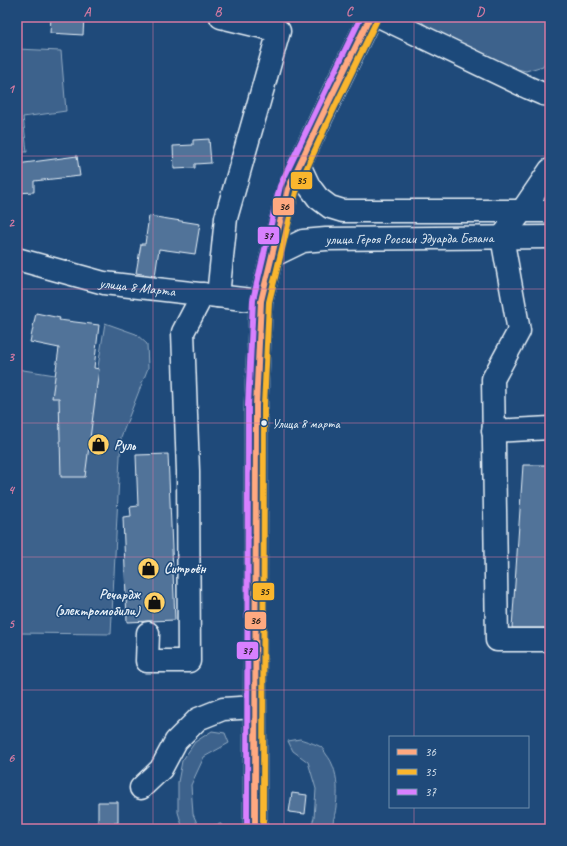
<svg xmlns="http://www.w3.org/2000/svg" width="567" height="846" font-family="Caveat,sans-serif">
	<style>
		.green { fill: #3c628c; stroke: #92aac2 }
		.building { fill: #517399; stroke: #e8f1f8 }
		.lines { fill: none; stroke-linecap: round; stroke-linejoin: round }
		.minor-casing { stroke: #e8f1f8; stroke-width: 25 }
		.major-casing { stroke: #e8f1f8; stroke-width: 25 }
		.minor { stroke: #1f4a7a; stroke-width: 22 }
		.major { stroke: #1f4a7a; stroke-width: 22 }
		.bus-1-casing { stroke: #1f4a7a; stroke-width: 9 }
		.bus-2-casing { stroke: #1f4a7a; stroke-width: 9 }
		.bus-3-casing { stroke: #1f4a7a; stroke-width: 9 }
		.bus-1 { stroke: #ffa980; stroke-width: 6 }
		.bus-2 { stroke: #fab62d; stroke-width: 6 }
		.bus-3 { stroke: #d880ff; stroke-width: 6 }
		.grid { fill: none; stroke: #d37aa2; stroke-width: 1; stroke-opacity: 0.55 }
		.bus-dot { fill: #e8f1f8; stroke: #1f4a7a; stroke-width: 1.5 }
		.labels { text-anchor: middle; stroke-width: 3; stroke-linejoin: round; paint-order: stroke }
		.bus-label { font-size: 13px; fill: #e8f1f8; stroke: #1f4a7a; text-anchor: start }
		.street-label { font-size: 14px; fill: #e8f1f8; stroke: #1f4a7a }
		.poi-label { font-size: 14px; font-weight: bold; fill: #e8f1f8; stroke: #1f4a7a; text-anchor: start }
		.line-badge { stroke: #1f4a7a; stroke-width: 1.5 }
		.pale-badge-label { font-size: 11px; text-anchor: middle; font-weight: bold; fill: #111 }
		.neatline { fill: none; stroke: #d37aa2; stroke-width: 1.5 }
		.grid-label { font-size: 13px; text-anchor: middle; font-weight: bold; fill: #d37aa2 }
	</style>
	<rect width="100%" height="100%" fill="#1f4a7a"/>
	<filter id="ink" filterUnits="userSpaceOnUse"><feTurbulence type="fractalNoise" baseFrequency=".025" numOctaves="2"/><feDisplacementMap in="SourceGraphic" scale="8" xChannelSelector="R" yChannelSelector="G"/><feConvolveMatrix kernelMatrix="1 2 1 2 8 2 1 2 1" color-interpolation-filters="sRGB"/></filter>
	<g filter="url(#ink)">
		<path class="green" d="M419,17H550V52L543,66L526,71L508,67L430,29L421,21Z
			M17,49L61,51L66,111L23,117L27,152H17Z
			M105,323L136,334L147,344L148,368L121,437L111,634L17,633V369L55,375L96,379Z
			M212,731L225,733L229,743L204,757L191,785L193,814L199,828L221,824L223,829H183L178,812V782L182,761L195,742Z
			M300,739C306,741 316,744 321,747C323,749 325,752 326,754C342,773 338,807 331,829H310L314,818L316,789L308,762L293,751L288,741Z"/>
		<path class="building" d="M51,17H84L83,35L50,33Z
			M209,139L211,163L195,164V168L174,169L173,146L193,145V140Z
			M77,156L80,176L34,181V192L17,193V164Z
			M149,216L200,224L195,254L159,249L155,276L136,273L141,244H145Z
			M36,313L60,318L59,320L99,325L94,368L99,369L85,477H61L59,398H52L59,348L30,342Z
			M168,454L175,620L127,622L123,517L131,516L130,507L138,506L136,455Z
			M523,465H550V628H512Z
			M292,793L307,795L305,814L289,812Z
			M98,802H118V823H98Z"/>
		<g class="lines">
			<defs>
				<g id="minor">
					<path d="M381,17L529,88L543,94L550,95"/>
					<path d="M299,165L309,186L318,198L330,207L343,211H550"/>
					<path d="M550,170L522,211L502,237L519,331L493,379L497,640H550"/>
					<path id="s1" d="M272,256L303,241L326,239L550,237"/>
					<path id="s2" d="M17,259L104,283L261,301"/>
					<path d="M218,296L226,218L279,31L221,17"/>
					<path d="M493,431L550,428"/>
					<path d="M148,633L147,661H189L188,471L183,332L203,294"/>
					<path d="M141,788L161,769L176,741L198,719L223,709L255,707"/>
				</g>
				<path id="major" d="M255,829L256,406L261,301L288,189L322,116L370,17"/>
			</defs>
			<use href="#minor" class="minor-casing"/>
			<use href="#major" class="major-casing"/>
			<use href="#minor" class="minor"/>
			<use href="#major" class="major"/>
			<defs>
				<path id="bus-1" d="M255,829L256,406L261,301L288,189L322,116L370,17"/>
				<path id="bus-2" d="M263,829L264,406L269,302L296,192L329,119L377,20"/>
				<path id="bus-3" d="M247,829L248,406L253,300L280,186L315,113L361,17"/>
			</defs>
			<use href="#bus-1" class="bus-1-casing"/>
			<use href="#bus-2" class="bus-2-casing"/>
			<use href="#bus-3" class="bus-3-casing"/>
			<use href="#bus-1" class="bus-1"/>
			<use href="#bus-2" class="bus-2"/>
			<use href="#bus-3" class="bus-3"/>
		</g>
	</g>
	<path class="grid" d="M153,17V829M284,17V829M414,17V737M17,156H550M17,289H550M17,423H550M17,557H550M17,690H550M414,807V829"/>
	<defs>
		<symbol id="shop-disc" viewBox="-11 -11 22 22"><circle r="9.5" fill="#ffd166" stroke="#1f4a7a"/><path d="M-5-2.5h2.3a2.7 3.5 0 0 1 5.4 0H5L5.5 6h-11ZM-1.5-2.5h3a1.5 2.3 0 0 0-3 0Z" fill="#111"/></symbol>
	</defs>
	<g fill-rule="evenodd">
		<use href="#shop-disc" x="86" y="432" width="25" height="25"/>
		<use href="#shop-disc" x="136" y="556" width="25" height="25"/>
		<use href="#shop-disc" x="142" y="590" width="25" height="25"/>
	</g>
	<circle class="bus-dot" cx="264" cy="423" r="3.5"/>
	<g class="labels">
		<g class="bus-label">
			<text x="272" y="428">Улица 8 марта</text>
		</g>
		<g class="street-label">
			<text dy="5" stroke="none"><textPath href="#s1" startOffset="141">улица Героя России Эдуарда Белана</textPath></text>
			<text dy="5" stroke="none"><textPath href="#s2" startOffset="124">улица 8 Марта</textPath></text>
		</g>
		<g class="poi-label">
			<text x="114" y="450">Руль</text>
			<text x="164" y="573">Ситроён</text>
			<text x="140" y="599" text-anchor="end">Речардж<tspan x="140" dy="16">(электромобили)</tspan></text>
		</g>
	</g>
	<g class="line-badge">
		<rect x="290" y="171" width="23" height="19" rx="4" fill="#fab62d"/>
		<rect x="272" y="197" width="23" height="19" rx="4" fill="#ffa980"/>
		<rect x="257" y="226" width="23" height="19" rx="4" fill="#d880ff"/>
		<rect x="252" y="582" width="23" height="19" rx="4" fill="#fab62d"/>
		<rect x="244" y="611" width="23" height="19" rx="4" fill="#ffa980"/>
		<rect x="236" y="641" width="23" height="19" rx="4" fill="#d880ff"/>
	</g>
	<g class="pale-badge-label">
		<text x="301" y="184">35</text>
		<text x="284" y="210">36</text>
		<text x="268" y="239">37</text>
		<text x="264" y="595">35</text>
		<text x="255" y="624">36</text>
		<text x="247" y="654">37</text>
	</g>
	<rect width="567" height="846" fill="none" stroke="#1f4a7a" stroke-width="44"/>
	<rect x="389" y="736" width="140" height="72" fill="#1f4a7a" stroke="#6f8dac"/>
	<rect x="397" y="749" width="20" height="6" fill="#ffa980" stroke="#6f8dac"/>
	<text x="425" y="756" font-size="12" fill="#e8f1f8">36</text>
	<rect x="397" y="769" width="20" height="6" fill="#fab62d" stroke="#6f8dac"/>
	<text x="425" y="776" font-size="12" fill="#e8f1f8">35</text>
	<rect x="397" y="789" width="20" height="6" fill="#d880ff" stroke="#6f8dac"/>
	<text x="425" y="796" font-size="12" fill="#e8f1f8">37</text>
	<rect x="22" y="22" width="523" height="802" class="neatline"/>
	<g class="grid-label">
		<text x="87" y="16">A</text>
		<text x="218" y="16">B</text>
		<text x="349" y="16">C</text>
		<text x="480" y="16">D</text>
		<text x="11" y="93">1</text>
		<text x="11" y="227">2</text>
		<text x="11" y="361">3</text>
		<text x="11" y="494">4</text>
		<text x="11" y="628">5</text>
		<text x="11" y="762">6</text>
	</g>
</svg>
